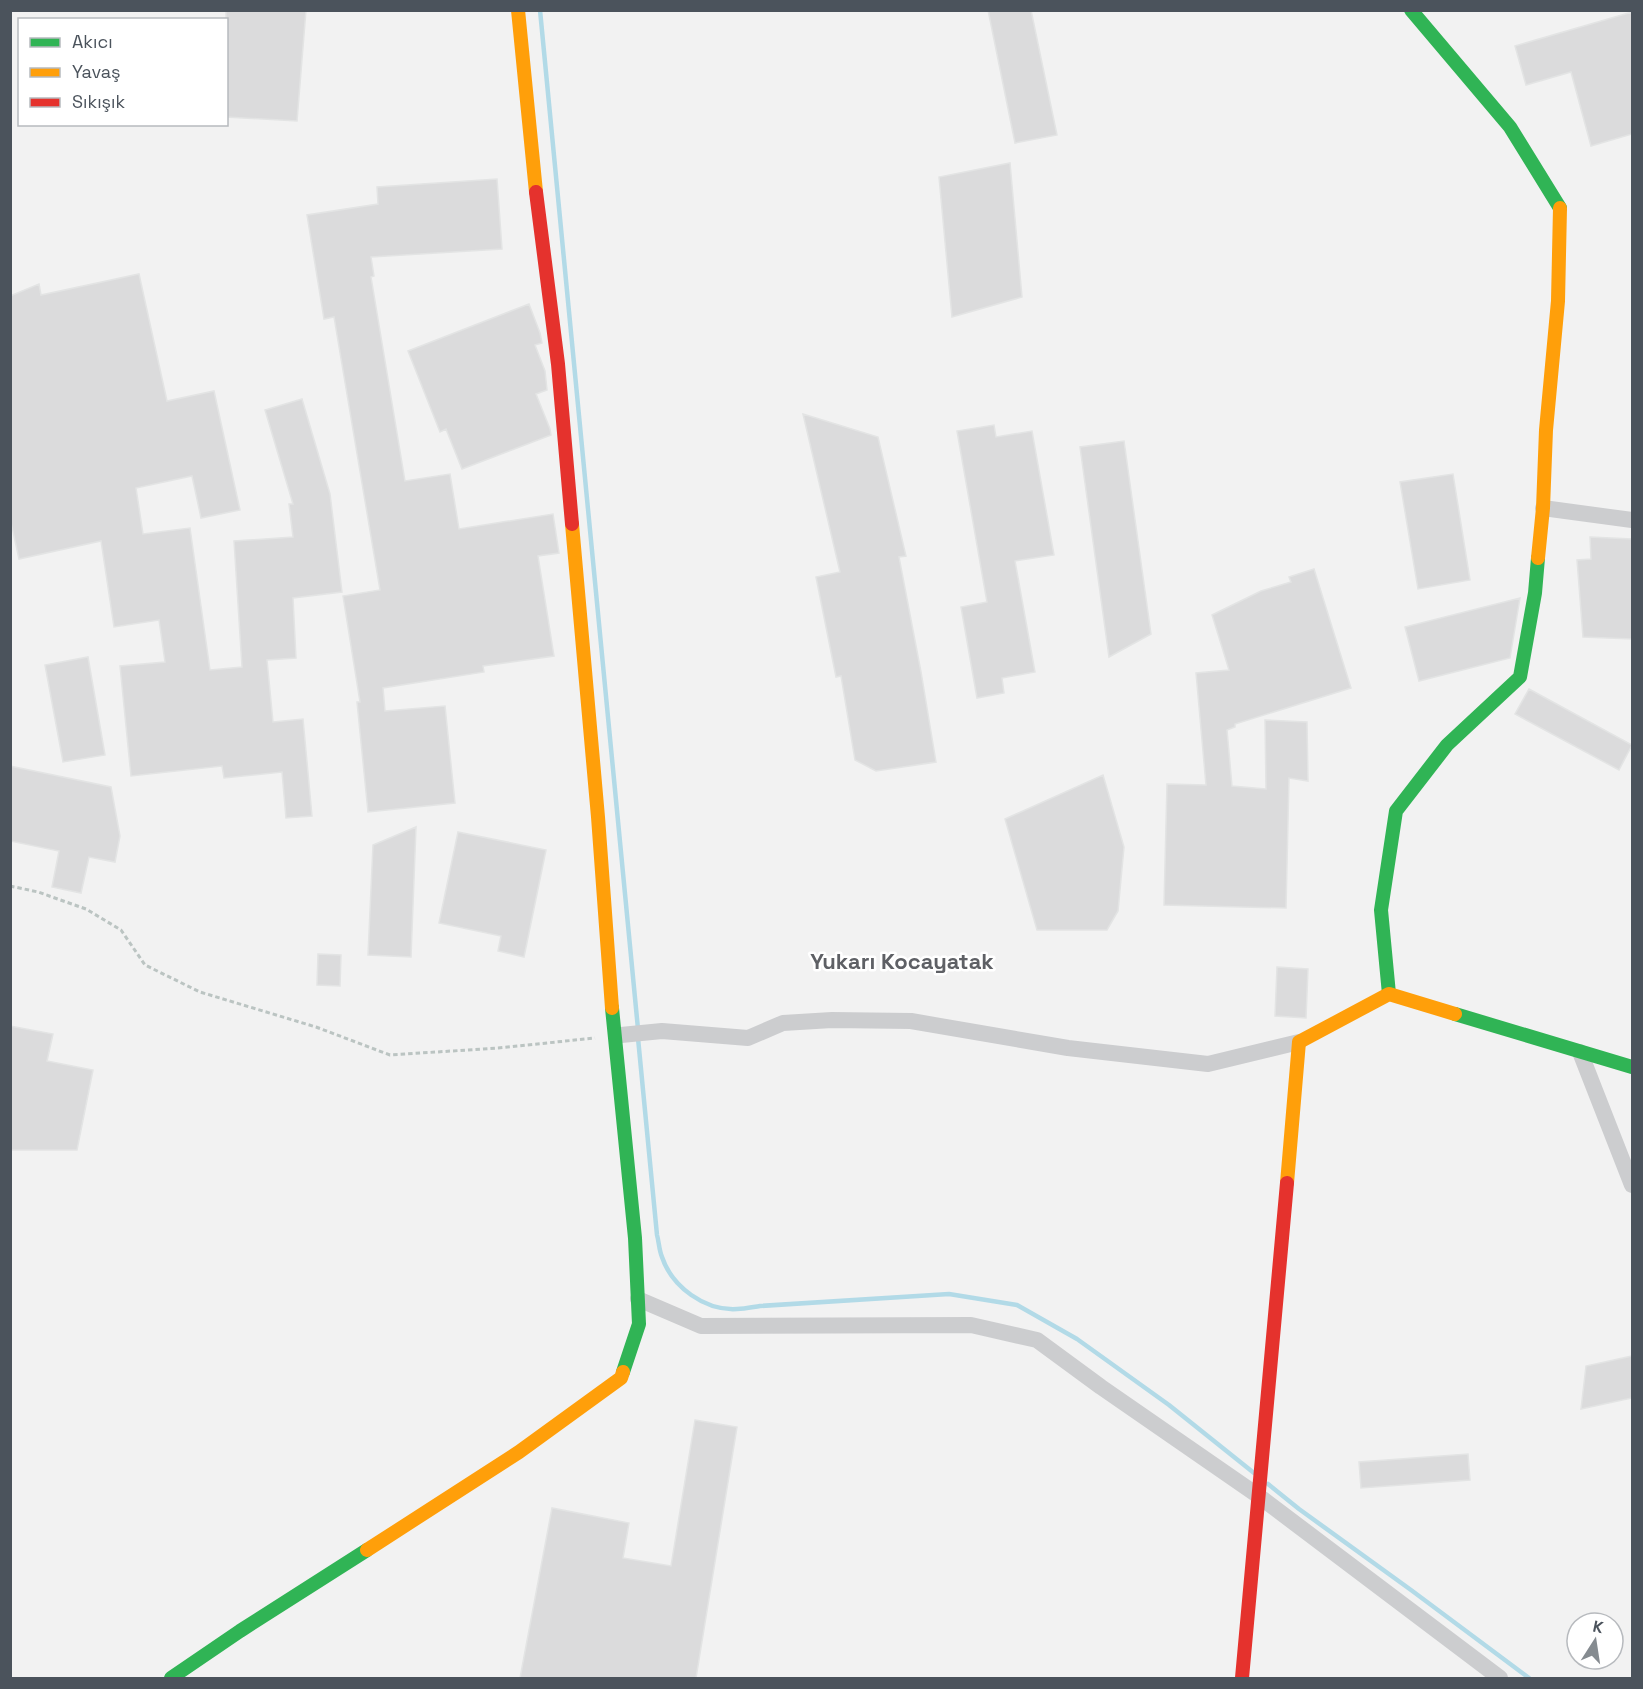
<svg xmlns="http://www.w3.org/2000/svg" width="1643" height="1689" font-family="'Space Grotesk',sans-serif">
	<style>
		.lines { fill: none; stroke-linecap: round; stroke-linejoin: round }
		.stream { stroke: #b2dae7; stroke-width: 4.5 }
		.building { fill: #dbdbdc; stroke: #e3e4e4; stroke-width: 1.5 }
		.path { stroke: #bbc4c2; stroke-width: 3; stroke-dasharray: 4.5 3; stroke-linecap: butt }
		.street { stroke: #cccdcf; stroke-width: 16 }
		.fast { stroke: #30b455; stroke-width: 14 }
		.slow { stroke: #ff9f0a; stroke-width: 14 }
		.jam { stroke: #e5322d; stroke-width: 14 }
		.labels { text-anchor: middle; stroke-width: 5; stroke-linejoin: round; paint-order: stroke }
		.quarter-label { font-size: 22px; font-weight: bold; fill: #5e6065; stroke: #fff }
	</style>
	<rect width="100%" height="100%" fill="#f2f2f2"/>
	<g class="lines">
		<path class="stream" d="M540,10L638,1029
			M638,1038L657,1235C659,1242 659,1250 662,1257C672,1287 705,1311 737,1309C745,1309 753,1307 760,1306L949,1294L1017,1305L1077,1339L1169,1405L1254,1473
			M1268,1484L1299,1509L1411,1590L1529,1678"/>
	</g>
	<path class="building" d="M226,10H306L297,121L226,117Z
		M988,10H1031L1057,135L1015,143Z
		M1632,12V134L1591,146L1571,72L1526,85L1515,46Z
		M1010,163L1022,297L952,317L939,177Z
		M497,179L502,249L371,257L374,276L371,277L405,481L450,474L459,529L553,514L559,553L538,556L554,656L483,666L484,672L383,688L385,711L445,706L455,803L368,812L357,702H360L343,596L380,590L334,317L324,319L307,215L378,204L377,187Z
		M139,274L167,401L214,391L240,510L201,518L192,476L136,488L143,534L190,528L210,670L242,667L234,541L293,537L289,504H293L265,410L302,399L330,494L342,592L293,598L296,658L267,660L273,722L303,719L312,816L286,818L282,772L224,778L222,766L131,776L120,666L165,662L159,620L114,627L101,541L19,559L10,518V296L39,284L41,295Z
		M529,304L540,333L542,343L535,345L545,371L547,390L536,394L550,429L551,435L462,469L446,429L440,432L408,351Z
		M803,414L878,437L906,556L899,557L921,672L936,762L876,771L855,760L841,676L836,677L816,577L840,572Z
		M994,425L996,437L1032,431L1054,555L1015,561L1035,672L1002,678L1004,693L977,698L961,607L987,602L957,431Z
		M1124,441L1151,634L1109,657L1080,447Z
		M1453,474L1470,580L1418,589L1400,482Z
		M1590,537L1632,539V639L1583,637L1577,560L1591,559Z
		M1314,569L1351,688L1235,724V727L1227,730L1232,786L1266,789L1265,720L1307,722L1308,781L1289,778L1286,908L1164,905L1167,784L1206,785L1196,673L1229,670L1212,615L1261,591L1291,582L1289,577Z
		M1520,598L1510,658L1419,681L1405,627Z
		M88,657L105,755L63,762L45,665Z
		M1529,689L1632,745L1619,770L1515,714Z
		M10,766L111,787L120,836L115,862L89,857L81,893L52,887L59,851L10,841Z
		M1103,775L1124,847L1118,911L1107,930H1037L1005,819Z
		M416,827L411,957L368,955L373,845Z
		M458,832L546,850L524,957L498,951L501,936L439,923Z
		M318,954L341,955L340,986L317,985Z
		M1277,967L1308,969L1306,1018L1275,1016Z
		M10,1026L53,1034L47,1061L93,1070L77,1150H10Z
		M1632,1356V1398L1581,1409L1586,1366Z
		M695,1420L737,1427L696,1678H520L552,1508L629,1523L623,1558L671,1566Z
		M1468,1454L1470,1480L1361,1488L1359,1462Z"/>
	<g class="lines">
		<path class="path" d="M10,886L38,892L86,909L121,930L145,965L200,992L316,1027L390,1055L498,1048L595,1038"/>
		<path class="street" d="M1543,508L1632,520
			M621,1035L662,1031L748,1038L783,1023L832,1020L911,1021L1068,1048L1208,1064L1299,1042
			M1580,1052L1632,1185
			M638,1299L701,1326L971,1325L1037,1340L1101,1387L1260,1497L1500,1678"/>
		<path class="fast" d="M1411,10L1510,127L1560,208
			M1389,994L1381,910L1396,811L1447,745L1520,677L1535,593L1538,558
			M612,1008L635,1238L639,1324L623,1372
			M1455,1014L1632,1067
			M171,1678L240,1631L367,1550"/>
		<path class="slow" d="M518,10L536,192
			M572,524L598,817L612,1008
			M1538,558L1543,508L1546,430L1558,301L1560,208
			M1287,1183L1299,1042L1389,994L1455,1014
			M367,1550L519,1452L621,1378L623,1372"/>
		<path class="jam" d="M536,192L558,364L572,524
			M1242,1678L1287,1183"/>
	</g>
	<g class="labels">
		<g class="quarter-label">
			<text x="902" y="969">Yukarı Kocayatak</text>
		</g>
	</g>
	<rect width="1643" height="1689" fill="none" stroke="#4b535c" stroke-width="24"/>
	<rect x="18" y="18" width="210" height="108" fill="#ffffff" stroke="#b7babe" stroke-width="1.5"/>
	<rect x="30" y="38" width="30" height="9" fill="#30b455" stroke="#b7babe" stroke-width="1.5"/>
	<text x="72" y="48" font-size="18" fill="#4b535c">Akıcı</text>
	<rect x="30" y="68" width="30" height="9" fill="#ff9f0a" stroke="#b7babe" stroke-width="1.5"/>
	<text x="72" y="78" font-size="18" fill="#4b535c">Yavaş</text>
	<rect x="30" y="98" width="30" height="9" fill="#e5322d" stroke="#b7babe" stroke-width="1.5"/>
	<text x="72" y="108" font-size="18" fill="#4b535c">Sıkışık</text>
	<g transform="translate(1595 1641) rotate(12)"><circle r="28" fill="#ffffff" stroke="#b7babe" stroke-width="1.5"/>
	<path d="M0-4.5L10 22L0 15L-10 22Z" fill="#858b90"/>
	<text y="-9" font-size="16" font-weight="bold" text-anchor="middle" fill="#4b535c">K</text>
	</g>
</svg>
